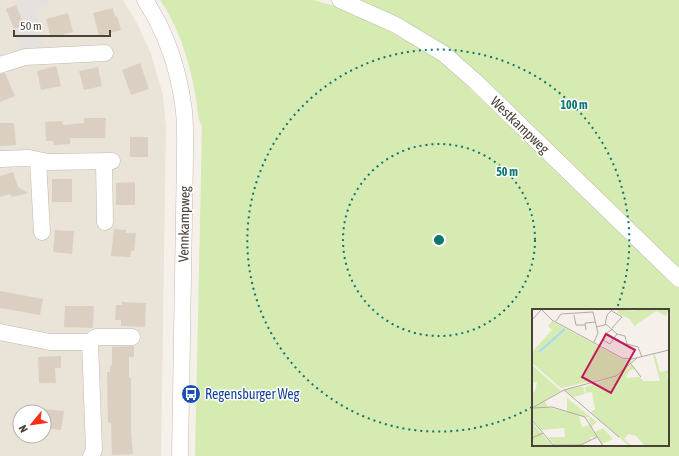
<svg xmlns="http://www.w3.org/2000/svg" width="679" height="456" font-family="'Asap Condensed',sans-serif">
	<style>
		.residential { fill: #eae3d8; fill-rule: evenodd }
		.green { fill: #d5ebb2; fill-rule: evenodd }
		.parking { fill: #e4e1de }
		.building { fill: #dbcfc2 }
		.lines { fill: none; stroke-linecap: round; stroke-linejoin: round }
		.minor-casing { stroke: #c2b9ac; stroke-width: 17 }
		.minor { stroke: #fff; stroke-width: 16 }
		.ring { fill: none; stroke: #0f766e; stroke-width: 2; stroke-dasharray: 2 4 }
		.labels { text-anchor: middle; stroke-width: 3; stroke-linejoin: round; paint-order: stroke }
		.street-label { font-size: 14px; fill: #4a4237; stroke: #fff }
		.transit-label { font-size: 14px; fill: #164399; stroke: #fff; text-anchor: start }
		.inset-river { fill: none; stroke: #a5d8f4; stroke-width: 2 }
		.inset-road { fill: none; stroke: #b1aba2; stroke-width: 1 }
		.view { fill: #c2185b; fill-opacity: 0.15; stroke: #c2185b; stroke-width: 2 }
		.inset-edge { fill: none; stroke: #4a4237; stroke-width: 2 }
		.centre { fill: #0f766e; stroke: #fff; stroke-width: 2 }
		.ring-label { font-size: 12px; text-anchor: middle; font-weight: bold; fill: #0f766e; stroke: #fff; stroke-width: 3; stroke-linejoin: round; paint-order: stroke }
	</style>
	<rect width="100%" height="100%" fill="#f5f1ea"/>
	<path class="residential" d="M0,0H123L138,25L151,54L163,95L166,127L161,456H0ZM20,412H44V436H20Z"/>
	<path class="green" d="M160,0H314L357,13L440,60L679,288V456H195L202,126L199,120C194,78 184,36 160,0ZM533,310H668V445H533Z
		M360,0H679V271L395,17Z"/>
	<path class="parking" d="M20,0H47L49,5L35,9L45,42L42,47L22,51L14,30L24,25L15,2Z"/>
	<path class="building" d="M16,5L24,25L14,29L6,9Z
		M113,8L115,17L117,16L121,30L99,36L93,13Z
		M68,13L73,32L51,38L46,19Z
		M140,63L149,89L131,95L122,70Z
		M56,66L61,86L41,90L37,71Z
		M98,67L102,86L84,90L79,71Z
		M5,73L15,96L0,102V74Z
		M84,118H106L105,138H70V144L54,145L53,141H46L45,122L62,121L63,125L84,123Z
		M0,123H14L16,145L0,146Z
		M130,137H148V157H130Z
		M13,172L18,187L28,193L12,197L10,194L0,197V176Z
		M52,179H72V202H52Z
		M135,182V205H116V183Z
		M114,229L126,230V233H136L134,251H131L130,257L111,256Z
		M55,230L74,231L72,254L53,252Z
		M0,291L43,299L40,315L0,308Z
		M122,302L146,303L145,327L121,326V320H115L116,305H122Z
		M65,306H94L93,328L64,327Z
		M134,346V357H129V378H131V433L133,454L112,455L111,423H108L107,372H110V366L112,365V347Z
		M61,356V368H55L56,383H39L38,357Z
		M44,409L64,411L61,430L44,428Z"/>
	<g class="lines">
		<defs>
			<path id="minor" d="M145,0C165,31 178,68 183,104C186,121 185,139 185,156L180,456
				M340,0L396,25L444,54L476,82L679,279
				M0,65L25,57L105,53
				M0,159L29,158L48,162L112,161
				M38,160L42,232
				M104,161L105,222
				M0,332L50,342H90L94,450L91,456
				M90,342L96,337H132"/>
		</defs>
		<use href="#minor" class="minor-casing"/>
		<use href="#minor" class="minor"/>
	</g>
	<g class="ring">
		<circle cx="439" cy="240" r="96"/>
		<path d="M532 407A191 191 0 1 1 617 308"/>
	</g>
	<defs>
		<symbol id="bus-disc" viewBox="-11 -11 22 22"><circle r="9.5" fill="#1a4fb4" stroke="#fff"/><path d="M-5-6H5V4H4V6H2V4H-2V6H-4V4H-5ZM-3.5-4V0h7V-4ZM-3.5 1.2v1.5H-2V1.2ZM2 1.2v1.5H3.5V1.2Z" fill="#fff"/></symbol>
	</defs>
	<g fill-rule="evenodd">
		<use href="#bus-disc" x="180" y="383" width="22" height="22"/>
	</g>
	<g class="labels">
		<g class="street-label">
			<text transform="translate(520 125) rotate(44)" y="5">Westkampweg</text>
			<text transform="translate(184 224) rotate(-89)" y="5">Vennkampweg</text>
		</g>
		<g class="transit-label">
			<text x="205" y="399">Regensburger Weg</text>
		</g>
	</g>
	<g transform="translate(532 309)">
		<rect width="137" height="137" fill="#f5f1ea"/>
		<path d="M87,0L103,2L104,0H137L134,7L124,2L102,17L98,10L85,4ZM20,12L88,49L101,52L84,67L29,79L0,54V43L20,21L16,17ZM123,45L128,63L137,61L135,68L137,71V137H113L104,127L96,125L92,130L100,137H97L59,103L63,100L60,83L54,84L53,78L84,67L99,56L102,60L97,62L94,69L108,68L111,72H128L121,46ZM0,56L29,82L0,99V82L3,83L5,73H0ZM51,77L53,85L41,88L33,81ZM35,89L65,113L59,118L57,108L47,107L50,118L58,116L65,128H58L59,131L49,136L22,135L16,128H33L32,119L10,121L0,110V100L13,92L16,98L35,103ZM0,113L10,125L21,137H0ZM71,119L81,130L70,135L63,123Z" fill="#d5ebb2"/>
		<path class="inset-river" d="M7,43L33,20"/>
		<path class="inset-road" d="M9,0L20,11L90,49L100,50L137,41M80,2L90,8L80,19M42,6L44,16H53M0,11L10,0M24,12L29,5L61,3L66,24L62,33M74,15L85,25L93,27L95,35L106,38L110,48M64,18L73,16L75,6L81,0M81,20L73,25L71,31L78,35L85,25M54,21L53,14L64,13M99,55L109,68M32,81L87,128M0,99L32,81L84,67L105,49M1,99L20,98L53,108L71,137M0,111L22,137M0,129L11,124M21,136H49L65,128"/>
		<path class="view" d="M74,25L103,41L79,84L50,68Z"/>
		<rect width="137" height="137" class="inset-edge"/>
	</g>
	<circle cx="439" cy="240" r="6" class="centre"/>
	<g class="ring-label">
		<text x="574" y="109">100 m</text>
		<text x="507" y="176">50 m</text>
	</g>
	<g transform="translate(32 424) rotate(241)"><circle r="19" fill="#ffffff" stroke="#b7b3af"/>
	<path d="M0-3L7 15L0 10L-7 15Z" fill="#ff2c18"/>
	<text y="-6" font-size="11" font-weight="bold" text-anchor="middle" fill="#4a4237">N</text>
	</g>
	<path d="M14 30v6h96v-6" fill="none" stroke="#4a4237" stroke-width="2"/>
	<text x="20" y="30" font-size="12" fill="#4a4237" stroke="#ffffff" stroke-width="3" paint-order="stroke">50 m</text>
</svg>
